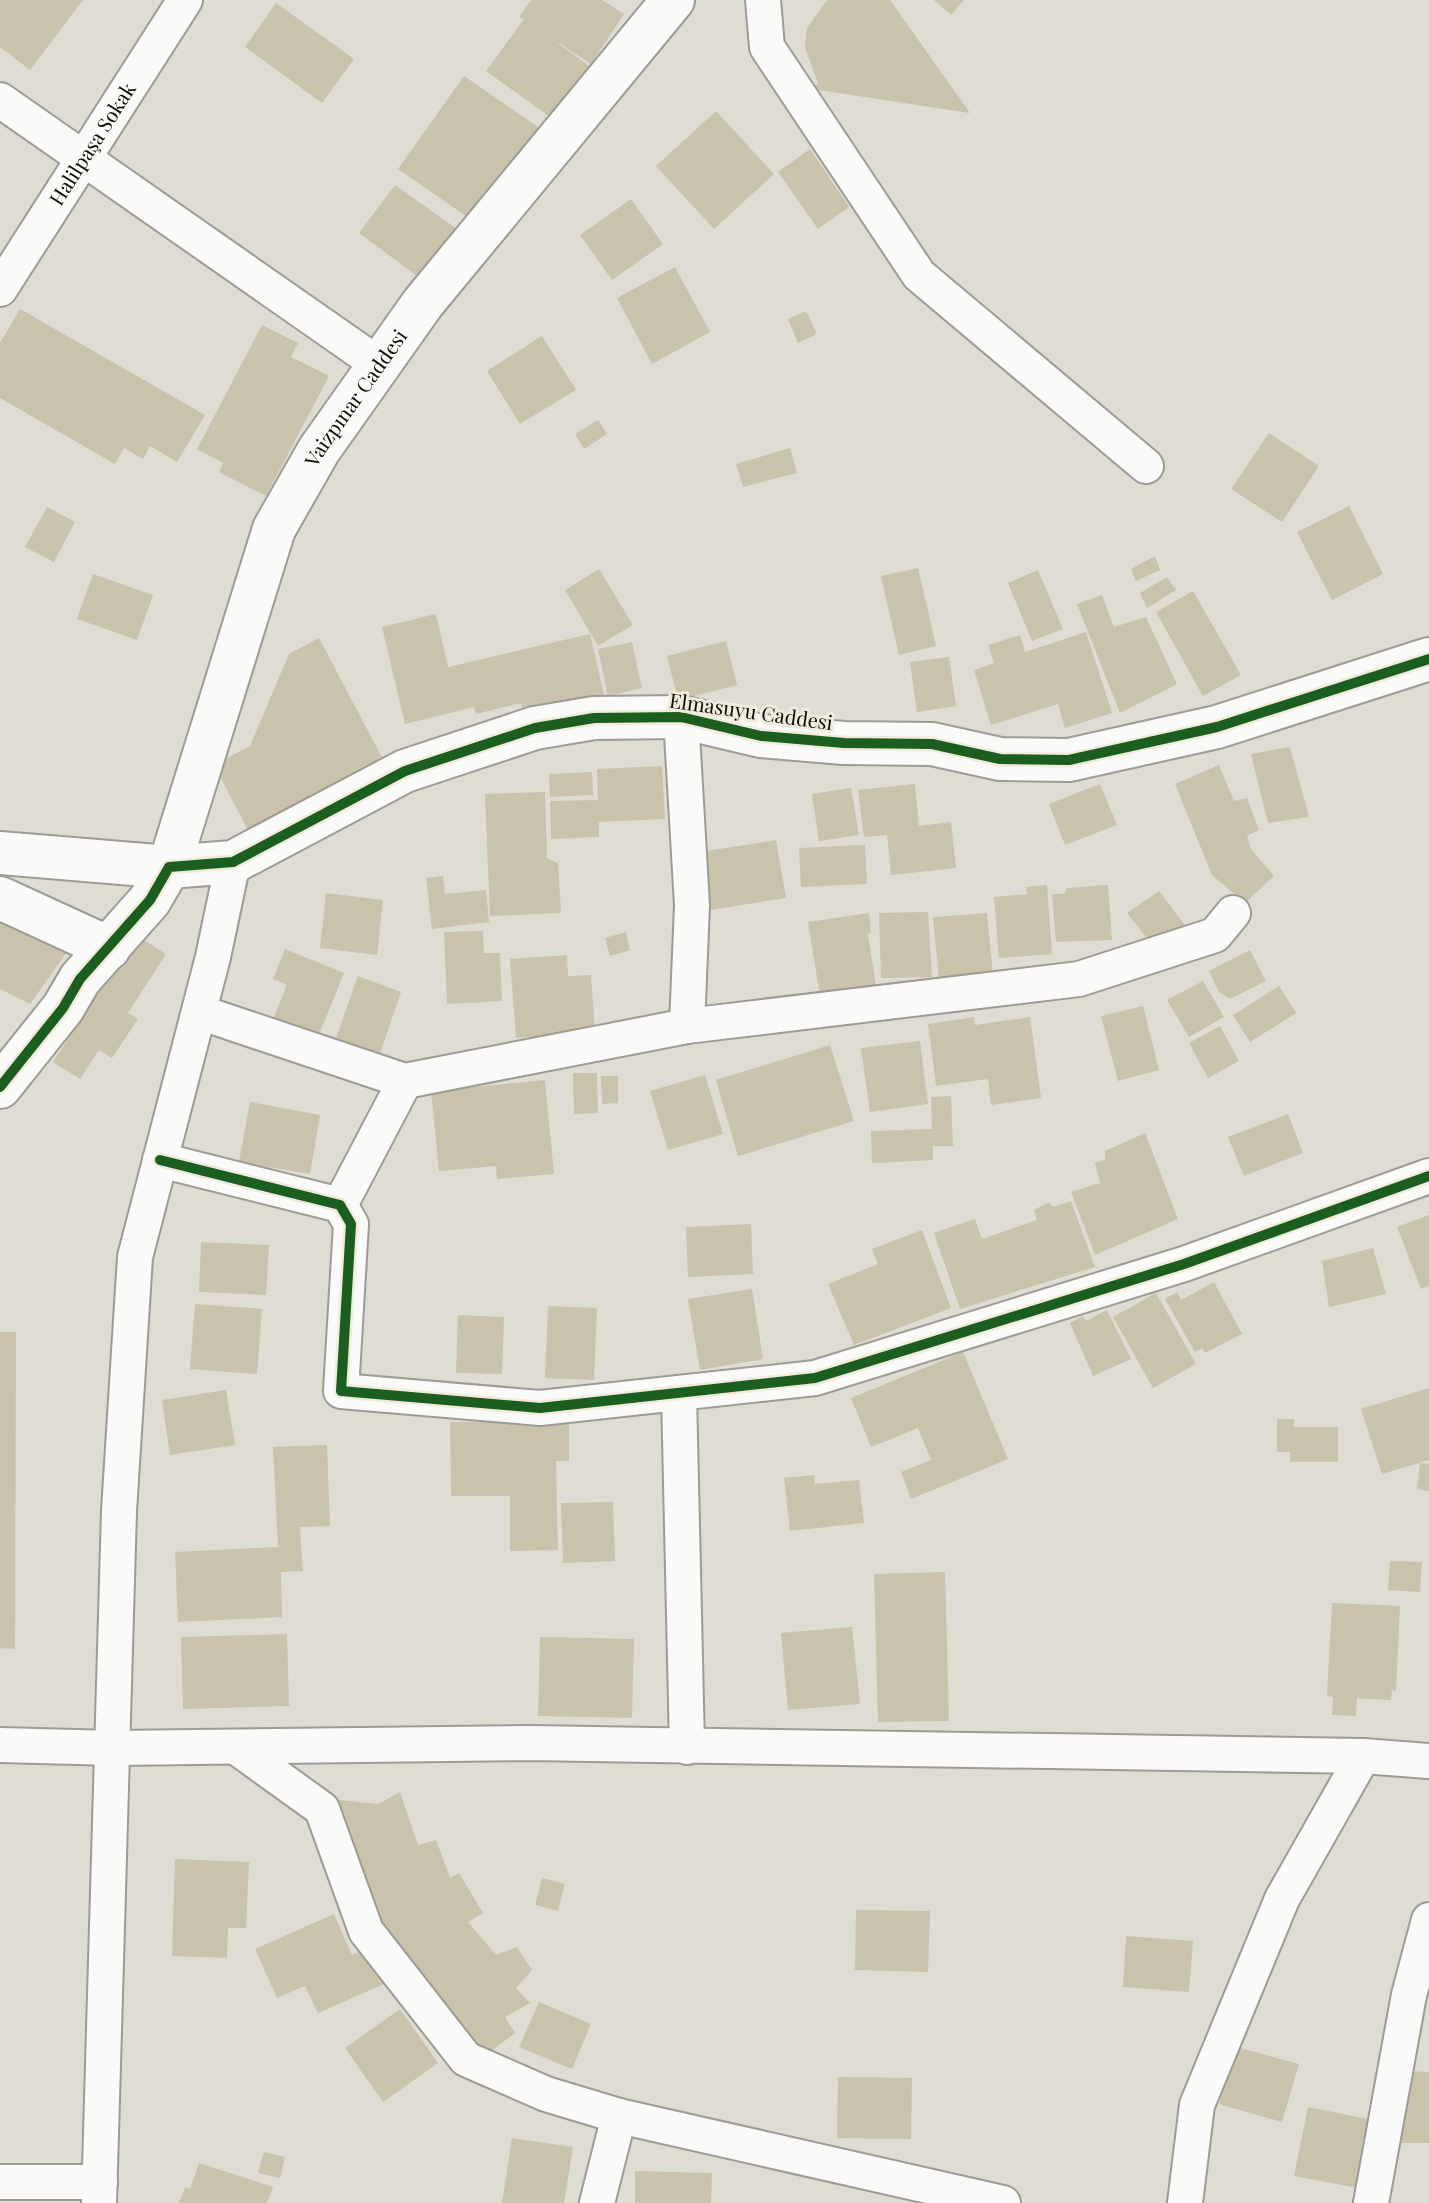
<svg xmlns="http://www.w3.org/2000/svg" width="1429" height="2203" font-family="'Playfair Display',serif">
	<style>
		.building { fill: #c9c3ab }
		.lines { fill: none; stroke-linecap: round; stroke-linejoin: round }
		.minor-casing { stroke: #9d9b95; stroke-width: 38 }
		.tertiary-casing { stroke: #9d9b95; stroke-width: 46 }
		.minor { stroke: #fafaf8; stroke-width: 34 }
		.tertiary { stroke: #fafaf8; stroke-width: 42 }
		.cycleway-casing { stroke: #f0ebdc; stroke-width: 15 }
		.cycleway { stroke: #1b5e20; stroke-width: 10 }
		.labels { text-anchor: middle; stroke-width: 6; stroke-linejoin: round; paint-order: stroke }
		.street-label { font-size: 20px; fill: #0d0c07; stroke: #f0ebdc }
	</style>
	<rect width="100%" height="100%" fill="#dedcd3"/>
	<path class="building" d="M0,0H83L30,70L0,47Z
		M531,0H602L624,14L591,64L551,38L592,68L554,120L486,71L524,19L519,17Z
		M827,0H890L970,113L812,89L818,83L805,48L807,28Z
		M934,0H964L951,15Z
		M276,3L354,59L322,103L245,47Z
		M464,76L538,127L473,221L398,169Z
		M716,111L774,174L714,229L656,166Z
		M810,149L849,207L818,229L778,172Z
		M395,185L457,229L421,279L359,233Z
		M631,199L663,244L612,280L580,235Z
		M675,267L710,332L652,364L617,298Z
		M20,309L205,415L177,462L150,446L143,459L124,448L115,464L0,398V343Z
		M806,311L817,334L798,343L788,319Z
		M262,325L298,343L291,357L329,376L266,496L219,472L223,463L197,449Z
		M542,336L576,390L520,424L487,371Z
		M598,420L607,434L584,449L575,434Z
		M1269,433L1319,466L1282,522L1231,489Z
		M790,448L797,473L743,487L736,464Z
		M1349,506L1383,574L1332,600L1297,532Z
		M47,507L75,522L54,562L25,547Z
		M1155,556L1160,570L1136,581L1131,569Z
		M918,568L936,646L899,655L881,576Z
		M599,569L633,625L598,646L565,590Z
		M1038,570L1063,629L1032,641L1008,583Z
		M93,574L153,595L137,640L77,619Z
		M1167,577L1176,590L1147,608L1140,593Z
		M1193,591L1241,675L1203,696L1156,612Z
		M1102,595L1114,627L1146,617L1177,684L1120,713L1077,604Z
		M436,614L448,667L590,634L606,703L525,721L521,703L476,714L474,707L405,724L382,627Z
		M1086,632L1112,713L1065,728L1058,704L991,725L974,670L994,663L988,645L1020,635L1025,652Z
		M319,638L386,765L251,836L214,765L250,746L289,654Z
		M726,641L737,685L678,700L667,656Z
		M632,642L642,688L608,696L598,649Z
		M949,657L956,706L917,712L910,662Z
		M1290,747L1309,817L1268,823L1251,754Z
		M1219,765L1234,801L1247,798L1259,830L1247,836L1251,849L1274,876L1245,903L1212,875L1175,784Z
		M662,766L665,819L599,822V837L551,839L550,801L598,800L597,769Z
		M592,772L593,795L550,797L549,774Z
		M915,784L919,826L951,822L956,868L891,875L887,835L864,837L858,790Z
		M1100,784L1117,825L1065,845L1049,804Z
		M851,788L859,835L819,841L812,794Z
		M545,792L547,858L558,863L561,913L490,916L485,794Z
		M776,840L786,898L710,910L700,852Z
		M865,845L867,884L801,887L799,848Z
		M443,876L445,894L486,890L489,922L432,929L426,878Z
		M1047,885L1052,954L999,958L994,897L1027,894L1026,887Z
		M1108,885L1112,940L1056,942L1052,894H1064L1067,888Z
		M1159,891L1187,928L1153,946L1127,913Z
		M326,893L383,900L377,955L320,948Z
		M0,911L72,945L30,1004L0,989Z
		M928,912L932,977L881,978L879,913Z
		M869,913L871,933L868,934L876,987L820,996L808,922Z
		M987,913L993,975L939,980L933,917Z
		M483,931L484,953H500L502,1001L447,1004L444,932Z
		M626,932L630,950L610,956L605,938Z
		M136,935L166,954L128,1013L138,1019L112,1058L99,1050L80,1079L53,1062Z
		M285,949L344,973L318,1037L273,1019L287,985L273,979Z
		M1250,950L1266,981L1230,999L1219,992L1209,971Z
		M567,955L568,976L591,975L595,1032L516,1038L510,959Z
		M358,976L401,992L380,1054L336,1038Z
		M1203,981L1224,1017L1189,1037L1167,1000Z
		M1279,986L1296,1013L1250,1042L1233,1015Z
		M1143,1006L1159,1070L1118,1081L1101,1016Z
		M974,1017L975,1025L1030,1017L1041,1098L991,1105L988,1079L936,1086L928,1024Z
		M1220,1026L1239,1061L1208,1078L1189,1043Z
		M920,1041L928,1104L870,1112L861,1048Z
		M830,1045L854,1121L738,1156L716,1080Z
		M573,1073H597L598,1113L574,1114Z
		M705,1075L723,1134L668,1150L650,1091Z
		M601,1076H618V1103L602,1104Z
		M545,1080L554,1174L497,1179L496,1166L439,1171L431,1091Z
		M951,1096L953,1146H933V1160L872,1163L871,1131L932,1129L931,1097Z
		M250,1102L320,1115L310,1174L239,1162Z
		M1288,1114L1303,1153L1244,1176L1228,1137Z
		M1145,1133L1178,1219L1095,1255L1071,1192L1100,1183L1095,1163L1105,1160V1151Z
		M1071,1201L1095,1267L960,1309L934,1233L975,1219L982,1239L1037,1220L1034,1210L1049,1202L1053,1207Z
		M1429,1215V1286L1421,1289L1397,1227Z
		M751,1224L753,1274L688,1277L686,1227Z
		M922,1230L951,1308L854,1345L828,1284L878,1264L872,1249Z
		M201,1242L269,1245L266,1295L199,1292Z
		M1373,1248L1386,1294L1329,1307L1322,1261Z
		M1214,1282L1242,1334L1205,1353L1202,1348L1195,1352L1165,1299L1177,1292L1181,1300Z
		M752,1289L763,1359L700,1370L688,1299Z
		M1156,1293L1196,1364L1153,1388L1113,1317Z
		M195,1304L262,1309L257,1374L190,1369Z
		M548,1306L597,1308L594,1380L545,1378Z
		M1107,1310L1131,1359L1093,1376L1070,1323L1083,1316L1086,1321Z
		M458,1315L504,1317L502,1374L456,1373Z
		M0,1332H16L15,1649L0,1648Z
		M963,1352L1008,1459L911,1499L901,1472L931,1460L918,1428L871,1447L851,1398Z
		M1429,1388V1460L1382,1474L1361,1409Z
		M226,1390L235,1445L170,1455L162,1400Z
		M1277,1419H1294V1427H1338V1462H1290V1452H1277Z
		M569,1421V1461H556L558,1550L510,1551V1496H451L450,1422Z
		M327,1445L330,1526L300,1527L303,1571L281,1572L282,1617L178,1622L175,1552L278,1547L273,1447Z
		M1420,1463L1429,1464V1491L1417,1489Z
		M814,1475L815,1484L859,1480L864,1523L790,1531L784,1478Z
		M613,1502L615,1561L563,1563L561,1503Z
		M1390,1561L1422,1562L1420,1592L1388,1590Z
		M945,1572L949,1721L878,1722L874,1574Z
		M1332,1603L1400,1606L1396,1691L1392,1690L1391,1700L1357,1698L1356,1716L1332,1715L1333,1697L1327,1696Z
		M852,1627L860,1704L788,1710L781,1633Z
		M287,1634L289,1706L183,1709L181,1637Z
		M540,1637L634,1639L632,1718L538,1716Z
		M400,1792L418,1845L436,1840L450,1878L459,1873L483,1913L468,1922L496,1955L517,1947L532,1970L516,1988L530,2003L505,2017L515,2033L485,2056L414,1986L404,1951L377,1932L339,1800L378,1804Z
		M175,1859L249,1862L246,1928H228L227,1958L172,1956Z
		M542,1878L565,1884L558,1911L535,1905Z
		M856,1910L930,1911L928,1972L855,1970Z
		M334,1914L352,1955L368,1948L384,1984L318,2013L305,1986L277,1998L255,1949Z
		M1126,1936L1193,1941L1189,1992L1123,1987Z
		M539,2002L591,2024L572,2069L519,2047Z
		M400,2009L438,2063L383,2102L345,2048Z
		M1236,2047L1299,2064L1282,2122L1219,2104Z
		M1402,2071L1429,2072V2143H1400Z
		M838,2077L912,2078L911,2139L837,2138Z
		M1308,2107L1372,2120L1358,2188L1294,2176Z
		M512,2138L573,2147L564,2203H502Z
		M264,2152L285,2157L280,2178L258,2173Z
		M199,2163L273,2187L267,2203H179L185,2187L190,2189Z
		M635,2171L712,2173L711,2203H635Z"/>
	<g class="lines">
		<defs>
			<g id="minor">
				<path d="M763,0L767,47L919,275L1146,466"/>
				<path d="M0,100L378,364"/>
				<path id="s1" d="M0,289L185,0"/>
				<path d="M199,1012L405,1081L687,1026L692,905L681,717"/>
				<path d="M687,1026L1079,979L1215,935L1233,913"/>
				<path d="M160,1160L340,1205L351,1224L341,1391L540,1408L815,1378L1184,1264L1429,1176"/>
				<path d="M340,1205L405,1081"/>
				<path d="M679,1393L687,1747"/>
				<path d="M0,1745L114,1748L528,1743L1363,1756L1429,1761"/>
				<path d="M236,1747L322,1809L366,1931L466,2059L546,2094L619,2116"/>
				<path d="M0,2182H100"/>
				<path d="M99,2203L119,1511L135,1257L213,957L233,862"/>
				<path d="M597,2203L619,2116L1003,2203"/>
				<path d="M1185,2203L1197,2105L1282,1899L1363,1756"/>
				<path d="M1371,2203L1409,1995L1429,1920"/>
			</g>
			<g id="tertiary">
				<path id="s2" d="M0,853L169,867L274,529L319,450L423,303L673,0"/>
				<path d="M0,898L109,948"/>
				<path d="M0,1087L63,1008L80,979L150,900L169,867L233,862L405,771L535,728L594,718L681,717L761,736L844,743L932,744L1000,759L1069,760L1217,727L1429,659"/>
			</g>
		</defs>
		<use href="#minor" class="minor-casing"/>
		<use href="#tertiary" class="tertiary-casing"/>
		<use href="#minor" class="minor"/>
		<use href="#tertiary" class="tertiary"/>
		<defs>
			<path id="cycleway" d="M0,1087L63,1008L80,979L150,900L169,867L233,862L405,771L535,728L594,718L681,717L761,736L844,743L932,744L1000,759L1069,760L1217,727L1429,659
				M160,1160L340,1205L351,1224L341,1391L540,1408L815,1378L1184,1264L1429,1176"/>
		</defs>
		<use href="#cycleway" class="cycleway-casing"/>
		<use href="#cycleway" class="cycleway"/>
	</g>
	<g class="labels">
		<g class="street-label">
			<text dy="7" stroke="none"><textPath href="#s1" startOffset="172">Halilpaşa Sokak</textPath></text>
			<text dy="7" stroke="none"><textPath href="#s2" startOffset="678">Vaizpınar Caddesi</textPath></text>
			<text transform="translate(751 712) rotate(8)" y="7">Elmasuyu Caddesi</text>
		</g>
	</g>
</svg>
